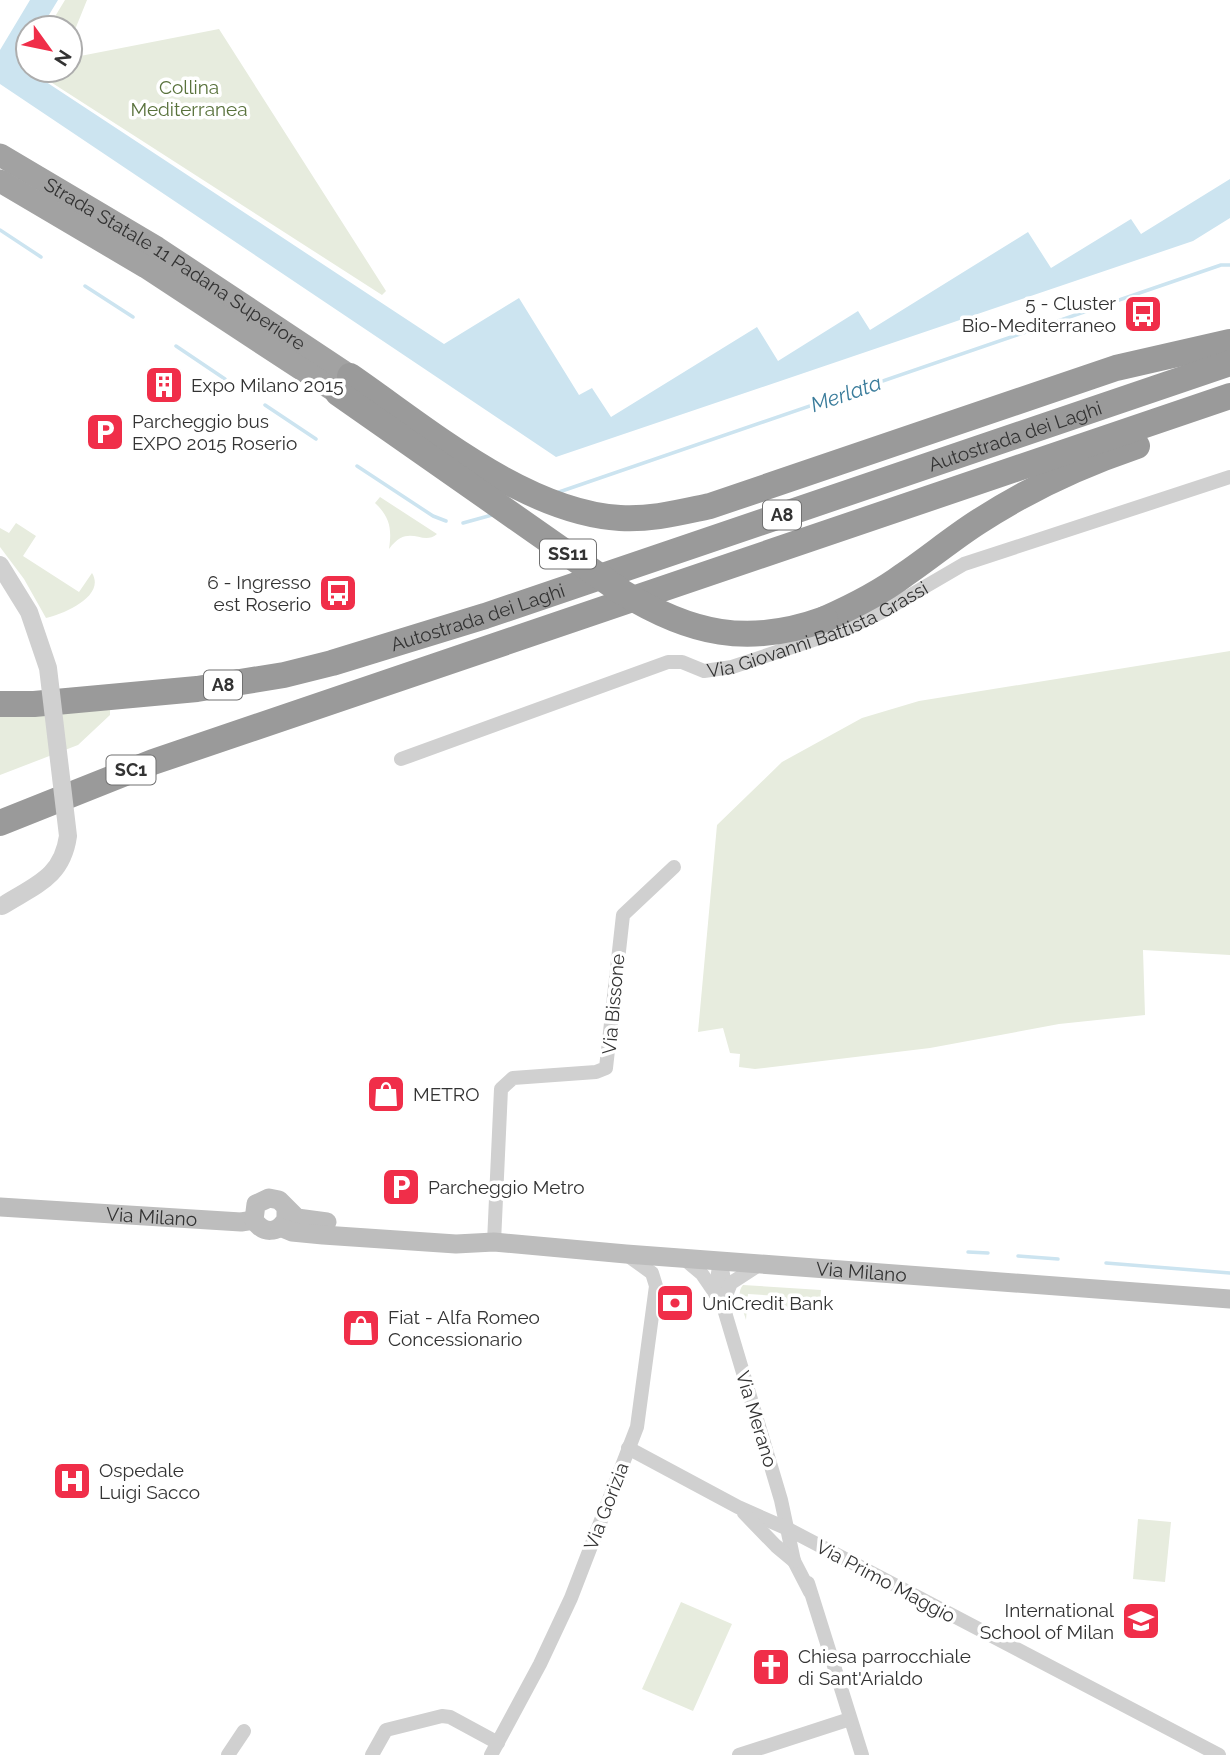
<svg xmlns="http://www.w3.org/2000/svg" width="1230" height="1755" font-family="Raleway,sans-serif">
	<style>
		.green { fill: #e7ecde }
		.water { fill: #cce4f0 }
		.lines { fill: none; stroke-linecap: round; stroke-linejoin: round }
		.stream { stroke: #cce4f0; stroke-width: 3.5 }
		.minor { stroke: #d0d0d0; stroke-width: 14 }
		.secondary { stroke: #bdbdbd; stroke-width: 19 }
		.trunk { stroke: #a2a2a2; stroke-width: 23 }
		.motorway { stroke: #9a9a9a; stroke-width: 26 }
		.tertiary-bridge { stroke: #d0d0d0; stroke-width: 18 }
		.motorway-bridge { stroke: #9a9a9a; stroke-width: 26 }
		.labels { text-anchor: middle; stroke-width: 7; stroke-linejoin: round; paint-order: stroke }
		.shield { fill: #fff; stroke: #707070; stroke-width: 2 }
		.shield-label { font-size: 18px; font-weight: bold; fill: #333 }
		.park-label { font-size: 19px; fill: #59723c; stroke: #fff }
		.street-label { font-size: 19px; fill: #333; stroke: #fff }
		.poi-label { font-size: 19px; fill: #333; stroke: #fff; text-anchor: start }
		.water-label { font-size: 21px; font-style: italic; fill: #3a7c9b; stroke: #fff }
	</style>
	<rect width="100%" height="100%" fill="#fff"/>
	<path class="green" d="M65,0H87L70,42V28H48Z
		M219,29L386,291L382,295L32,70H70V58Z
		M380,497L437,534C422,547 409,522 389,549C392,529 390,517 375,503Z
		M16,523L36,536L23,556L79,592L92,573C106,596 64,614 46,618L24,579L0,547V528L9,533Z
		M1230,651V955L1143,950L1145,1015L1059,1024L930,1048L755,1069L739,1067L740,1054L730,1053L723,1028L698,1032L717,825L782,762L862,718L919,701Z
		M0,710H110V715L78,745L0,775Z
		M743,1285L821,1290L819,1312L778,1309V1296L748,1294L746,1320C743,1309 735,1294 743,1285Z
		M1138,1519L1171,1522L1165,1582L1133,1579Z
		M681,1602L732,1624L693,1711L642,1689Z"/>
	<path class="water" d="M30,0H58L41,28H28V51L21,63L28,70L444,344L519,298L579,395L592,388L611,417L757,327L778,361L858,311L870,330L1028,232L1051,268L1131,219L1141,234L1230,179V218L1193,241L556,457L0,84V50Z"/>
	<g class="lines">
		<path class="stream" d="M0,230L41,257
			M85,286L133,317
			M176,346L225,379
			M265,405L316,439
			M357,466L433,516L446,521
			M559,492L1221,265H1230
			M463,523L492,515
			M968,1252L988,1253
			M1018,1256L1058,1259
			M1106,1263L1230,1273"/>
		<g class="minor">
			<path id="s1" d="M401,759L668,662H682L704,671L732,667L846,629L880,613L964,564L1230,477"/>
			<path d="M494,1242L501,1089L513,1078L596,1072L606,1068L623,915L674,867"/>
			<path d="M683,1258L702,1274L715,1293"/>
			<path d="M720,1260L715,1293L724,1309L781,1500L794,1561L810,1592"/>
			<path d="M721,1265L727,1293L724,1309"/>
			<path d="M727,1293L731,1283L762,1263"/>
			<path d="M628,1448L738,1507L788,1529L1219,1755"/>
			<path d="M744,1513L776,1546L794,1561"/>
			<path d="M808,1583L862,1755"/>
			<path d="M228,1755L244,1731"/>
			<path d="M372,1755L386,1730L442,1716L450,1717L498,1743"/>
			<path d="M491,1755L540,1664L571,1598L637,1427L656,1286L652,1273L627,1255"/>
			<path d="M739,1755L850,1719"/>
		</g>
		<g class="secondary">
			<path id="s2" d="M0,1207L241,1222L254,1220"/>
			<path d="M286,1209V1219C278,1234 263,1234 254,1220L256,1204L269,1198L279,1200L297,1218L327,1222"/>
			<path id="s3" d="M280,1227L292,1232L323,1235L456,1244L494,1242L626,1254L1230,1299"/>
		</g>
		<g class="trunk">
			<path id="s4" d="M0,155L157,248L350,376"/>
			<path d="M0,181L146,267L338,393"/>
		</g>
		<g class="motorway">
			<path d="M350,376C427,429 524,512 620,518C651,520 681,512 710,506L1116,368L1230,342"/>
			<path d="M825,619C852,607 880,593 904,575C929,558 953,538 978,522C1027,490 1081,465 1137,446"/>
			<path id="s5" d="M0,704H34L197,689L284,675L332,663L485,616L1230,363"/>
			<path d="M0,823L153,762L1230,396"/>
		</g>
		<path class="tertiary-bridge" d="M0,565L29,612L48,668L68,836C62,878 35,885 2,906"/>
		<path class="motorway-bridge" d="M338,393L622,592C690,634 748,647 825,619"/>
	</g>
	<defs>
		<symbol id="bus-square" viewBox="-11 -11 22 22"><rect x="-9" y="-9" width="18" height="18" rx="4" fill="#f02e49" stroke="#fff"/><path d="M-5-6H5V4H4V6H2V4H-2V6H-4V4H-5ZM-3.5-4V0h7V-4ZM-3.5 1.2v1.5H-2V1.2ZM2 1.2v1.5H3.5V1.2Z" fill="#fff"/></symbol>
		<symbol id="building-square" viewBox="-11 -11 22 22"><rect x="-9" y="-9" width="18" height="18" rx="4" fill="#f02e49" stroke="#fff"/><path d="M-4-6H4V6H1V3H-1V6H-4ZM-2.5-4.3h1.7v1.8h-1.7ZM.8-4.3h1.7v1.8H.8ZM-2.5-1h1.7V.8h-1.7ZM.8-1h1.7V.8H.8Z" fill="#fff"/></symbol>
		<symbol id="parking-square" viewBox="-11 -11 22 22"><rect x="-9" y="-9" width="18" height="18" rx="4" fill="#f02e49" stroke="#fff"/><path d="M-3.5-5.5H1a3.5 3.5 0 0 1 0 7H-1V5.5H-3.5ZM-1-3.4V-.6H.8a1.4 1.4 0 0 0 0-2.8Z" fill="#fff"/></symbol>
		<symbol id="shop-square" viewBox="-11 -11 22 22"><rect x="-9" y="-9" width="18" height="18" rx="4" fill="#f02e49" stroke="#fff"/><path d="M-5-2.5h2.3a2.7 3.5 0 0 1 5.4 0H5L5.5 6h-11ZM-1.5-2.5h3a1.5 2.3 0 0 0-3 0Z" fill="#fff"/></symbol>
		<symbol id="bank-square" viewBox="-11 -11 22 22"><rect x="-9" y="-9" width="18" height="18" rx="4" fill="#f02e49" stroke="#fff"/><path d="M-6-4H6V4H-6ZM0-2.3a2.3 2.3 0 1 0 0 4.6a2.3 2.3 0 1 0 0-4.6Z" fill="#fff"/></symbol>
		<symbol id="hospital-square" viewBox="-11 -11 22 22"><rect x="-9" y="-9" width="18" height="18" rx="4" fill="#f02e49" stroke="#fff"/><path d="M-5-5h3v3.5h4V-5h3V5h-3V1.5h-4V5h-3Z" fill="#fff"/></symbol>
		<symbol id="school-square" viewBox="-11 -11 22 22"><rect x="-9" y="-9" width="18" height="18" rx="4" fill="#f02e49" stroke="#fff"/><path d="M0-5L7-2L0 1L-7-2ZM-4 1L0 2.5L4 1V4Q0 6-4 4Z" fill="#fff"/></symbol>
		<symbol id="church-square" viewBox="-11 -11 22 22"><rect x="-9" y="-9" width="18" height="18" rx="4" fill="#f02e49" stroke="#fff"/><path d="M-1.2-6h2.4v3.5h3.3v2.4h-3.3V6h-2.4V-.1h-3.3v-2.4h3.3Z" fill="#fff"/></symbol>
	</defs>
	<g fill-rule="evenodd">
		<use href="#bus-square" x="1121" y="292" width="44" height="44"/>
		<use href="#building-square" x="142" y="363" width="44" height="44"/>
		<use href="#parking-square" x="83" y="410" width="44" height="44"/>
		<use href="#bus-square" x="316" y="571" width="44" height="44"/>
		<use href="#shop-square" x="364" y="1072" width="44" height="44"/>
		<use href="#parking-square" x="379" y="1165" width="44" height="44"/>
		<use href="#bank-square" x="653" y="1281" width="44" height="44"/>
		<use href="#shop-square" x="339" y="1306" width="44" height="44"/>
		<use href="#hospital-square" x="50" y="1459" width="44" height="44"/>
		<use href="#school-square" x="1119" y="1599" width="44" height="44"/>
		<use href="#church-square" x="749" y="1645" width="44" height="44"/>
	</g>
	<g class="labels">
		<g class="shield">
			<rect x="763" y="500.5" width="38" height="29" rx="5"/>
			<rect x="540" y="539.5" width="56" height="29" rx="5"/>
			<rect x="204" y="670.5" width="38" height="29" rx="5"/>
			<rect x="106.5" y="755.5" width="49" height="29" rx="5"/>
		</g>
		<g class="shield-label">
			<text x="782" y="521">A8</text>
			<text x="568" y="560">SS11</text>
			<text x="223" y="691">A8</text>
			<text x="131" y="776">SC1</text>
		</g>
		<g class="park-label">
			<text x="189" y="94">Collina<tspan x="189" dy="22">Mediterranea</tspan></text>
		</g>
		<g class="street-label">
			<text dy="7" stroke="none"><textPath href="#s4" startOffset="206">Strada Statale 11 Padana Superiore</textPath></text>
			<text dy="7" stroke="none"><textPath href="#s5" startOffset="1055">Autostrada dei Laghi</textPath></text>
			<text dy="7" stroke="none"><textPath href="#s5" startOffset="488">Autostrada dei Laghi</textPath></text>
			<text dy="7" stroke="none"><textPath href="#s1" startOffset="443">Via Giovanni Battista Grassi</textPath></text>
			<text transform="translate(613 1004) rotate(-85)" y="7">Via Bissone</text>
			<text dy="7" stroke="none"><textPath href="#s2" startOffset="152">Via Milano</textPath></text>
			<text dy="7" stroke="none"><textPath href="#s3" startOffset="584">Via Milano</textPath></text>
			<text transform="translate(757 1419) rotate(73)" y="7">Via Merano</text>
			<text transform="translate(606 1506) rotate(-69)" y="7">Via Gorizia</text>
			<text transform="translate(886 1581) rotate(28)" y="7">Via Primo Maggio</text>
		</g>
		<g class="poi-label">
			<text x="1116" y="310" text-anchor="end">5 - Cluster<tspan x="1116" dy="22">Bio-Mediterraneo</tspan></text>
			<text x="191" y="392">Expo Milano 2015</text>
			<text x="132" y="428">Parcheggio bus<tspan x="132" dy="22">EXPO 2015 Roserio</tspan></text>
			<text x="311" y="589" text-anchor="end">6 - Ingresso<tspan x="311" dy="22">est Roserio</tspan></text>
			<text x="413" y="1101">METRO</text>
			<text x="428" y="1194">Parcheggio Metro</text>
			<text x="702" y="1310">UniCredit Bank</text>
			<text x="388" y="1324">Fiat - Alfa Romeo<tspan x="388" dy="22">Concessionario</tspan></text>
			<text x="99" y="1477">Ospedale<tspan x="99" dy="22">Luigi Sacco</tspan></text>
			<text x="1114" y="1617" text-anchor="end">International<tspan x="1114" dy="22">School of Milan</tspan></text>
			<text x="798" y="1663">Chiesa parrocchiale<tspan x="798" dy="22">di Sant'Arialdo</tspan></text>
		</g>
		<g class="water-label">
			<text transform="translate(846 394) rotate(-19)" y="7">Merlata</text>
		</g>
	</g>
	<g transform="translate(49 49) rotate(123)"><circle r="33" fill="#ffffff" stroke="#adadad" stroke-width="2"/>
	<path d="M0-5L12 26L0 18L-12 26Z" fill="#f02e49"/>
	<text y="-10" font-size="19" font-weight="bold" text-anchor="middle" fill="#333333">N</text>
	</g>
</svg>
